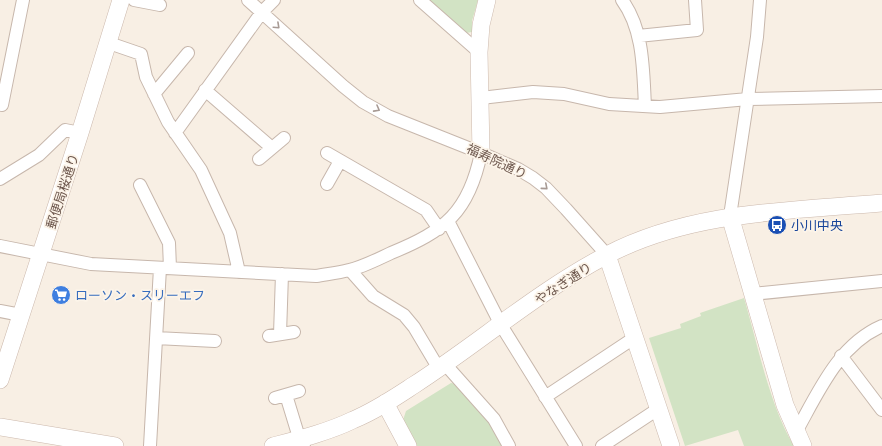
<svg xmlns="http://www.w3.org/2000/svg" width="882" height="446" font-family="'Space Grotesk','Noto Sans JP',sans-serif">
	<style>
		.green { fill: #d2e3c4 }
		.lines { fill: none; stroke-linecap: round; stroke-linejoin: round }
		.street-casing { stroke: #c7b7ac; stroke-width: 14 }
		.secondary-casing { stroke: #ccb9ad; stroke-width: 18 }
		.street { stroke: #fff; stroke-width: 12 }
		.secondary { stroke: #fff; stroke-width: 17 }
		.oneway { stroke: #a79a94 }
		.labels { text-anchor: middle; stroke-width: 3.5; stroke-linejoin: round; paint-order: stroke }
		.street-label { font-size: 13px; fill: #6d574d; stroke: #fcf4e9 }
		.transit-label { font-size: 13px; fill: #164399; stroke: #fcf4e9; text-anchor: start }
		.shop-label { font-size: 13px; fill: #366cbe; stroke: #fcf4e9; text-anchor: start }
	</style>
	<rect width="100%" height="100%" fill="#f8efe4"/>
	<path class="green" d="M429,0H478L472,21V32L466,33Z
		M744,298C758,345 769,404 794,446H744L738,430L685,446L649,338L681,328L680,324L701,316L700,313Z
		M451,383L456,384L491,424L503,446H417L403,420L406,411Z"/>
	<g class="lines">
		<defs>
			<path id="street" d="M134,0L160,5
				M248,0L343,86L363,102L388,116L481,153L518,169L533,178L546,188L566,209L607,255
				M420,0L479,52
				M622,0C644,30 643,70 645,106
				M638,36L697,30L695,0
				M109,43L141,54L146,77L168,122L201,170L230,233L239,272
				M205,90L272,148
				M154,94L188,53
				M481,98L533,92L564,94L609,104L660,107L748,99L882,96
				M2,105L23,0
				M175,133L262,12L274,0
				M327,153L426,210L439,229
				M259,159L284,138
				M0,179L39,155L65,130L80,133
				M327,184L340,161
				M140,185L169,243L170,268
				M730,216L757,37L760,0
				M448,221L501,325L576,446
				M0,246L91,264L316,276C327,274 338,273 349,270C363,267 378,259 391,253C445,231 469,212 481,153
				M350,270L373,296L404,315L414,327L439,369
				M753,294L882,281
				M0,311L21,315
				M280,334L282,274
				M269,336L294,332
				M156,338L215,341
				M841,356L882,410
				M445,364L494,419L509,446
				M286,395L297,431L304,444
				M545,397L634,338
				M275,398L299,391
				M796,432C818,393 838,345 882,326
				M150,446L160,268
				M602,446L658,409"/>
			<path id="secondary" d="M481,153L479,52L481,25L487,0
				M730,216L785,405L803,446
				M607,255L671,446
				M0,380L80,133L121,0
				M385,403L408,446
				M0,427L115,446
				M273,446C300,439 328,432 353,420C375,411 394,398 414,385C479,343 538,291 607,255C691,211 789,211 882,203"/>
		</defs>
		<use href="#street" class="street-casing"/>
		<use href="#secondary" class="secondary-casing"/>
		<use href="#street" class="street"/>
		<use href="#secondary" class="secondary"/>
	</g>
	<defs><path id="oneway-chevron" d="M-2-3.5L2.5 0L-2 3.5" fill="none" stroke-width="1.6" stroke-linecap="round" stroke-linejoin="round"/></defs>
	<g class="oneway">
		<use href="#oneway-chevron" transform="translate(277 26) rotate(43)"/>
		<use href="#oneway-chevron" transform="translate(377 109) rotate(29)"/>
		<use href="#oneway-chevron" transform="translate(545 187) rotate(41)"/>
	</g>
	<defs>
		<symbol id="bus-disc" viewBox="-11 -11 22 22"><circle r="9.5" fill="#1a4fb4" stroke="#fcf4e9"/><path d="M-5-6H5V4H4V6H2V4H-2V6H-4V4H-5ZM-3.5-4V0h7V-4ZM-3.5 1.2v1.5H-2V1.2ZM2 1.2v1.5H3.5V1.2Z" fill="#fff"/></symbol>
		<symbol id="supermarket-disc" viewBox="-11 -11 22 22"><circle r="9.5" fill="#3f7fe0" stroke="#fcf4e9"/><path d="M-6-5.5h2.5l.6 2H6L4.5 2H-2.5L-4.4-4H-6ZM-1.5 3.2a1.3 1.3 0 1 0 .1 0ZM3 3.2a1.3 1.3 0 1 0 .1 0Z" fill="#fff"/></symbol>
	</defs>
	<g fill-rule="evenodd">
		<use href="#bus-disc" x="766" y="214" width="22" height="22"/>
		<use href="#supermarket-disc" x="50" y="284" width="22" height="22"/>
	</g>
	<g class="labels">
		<g class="street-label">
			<text transform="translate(497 161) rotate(25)" y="5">福寿院通り</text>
			<text transform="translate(62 191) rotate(-72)" y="5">郵便局桜通り</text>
			<text transform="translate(563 283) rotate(-33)" y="5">やなぎ通り</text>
		</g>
		<g class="transit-label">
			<text x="791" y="230">小川中央</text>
		</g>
		<g class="shop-label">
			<text x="75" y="300">ローソン・スリーエフ</text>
		</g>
	</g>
</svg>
